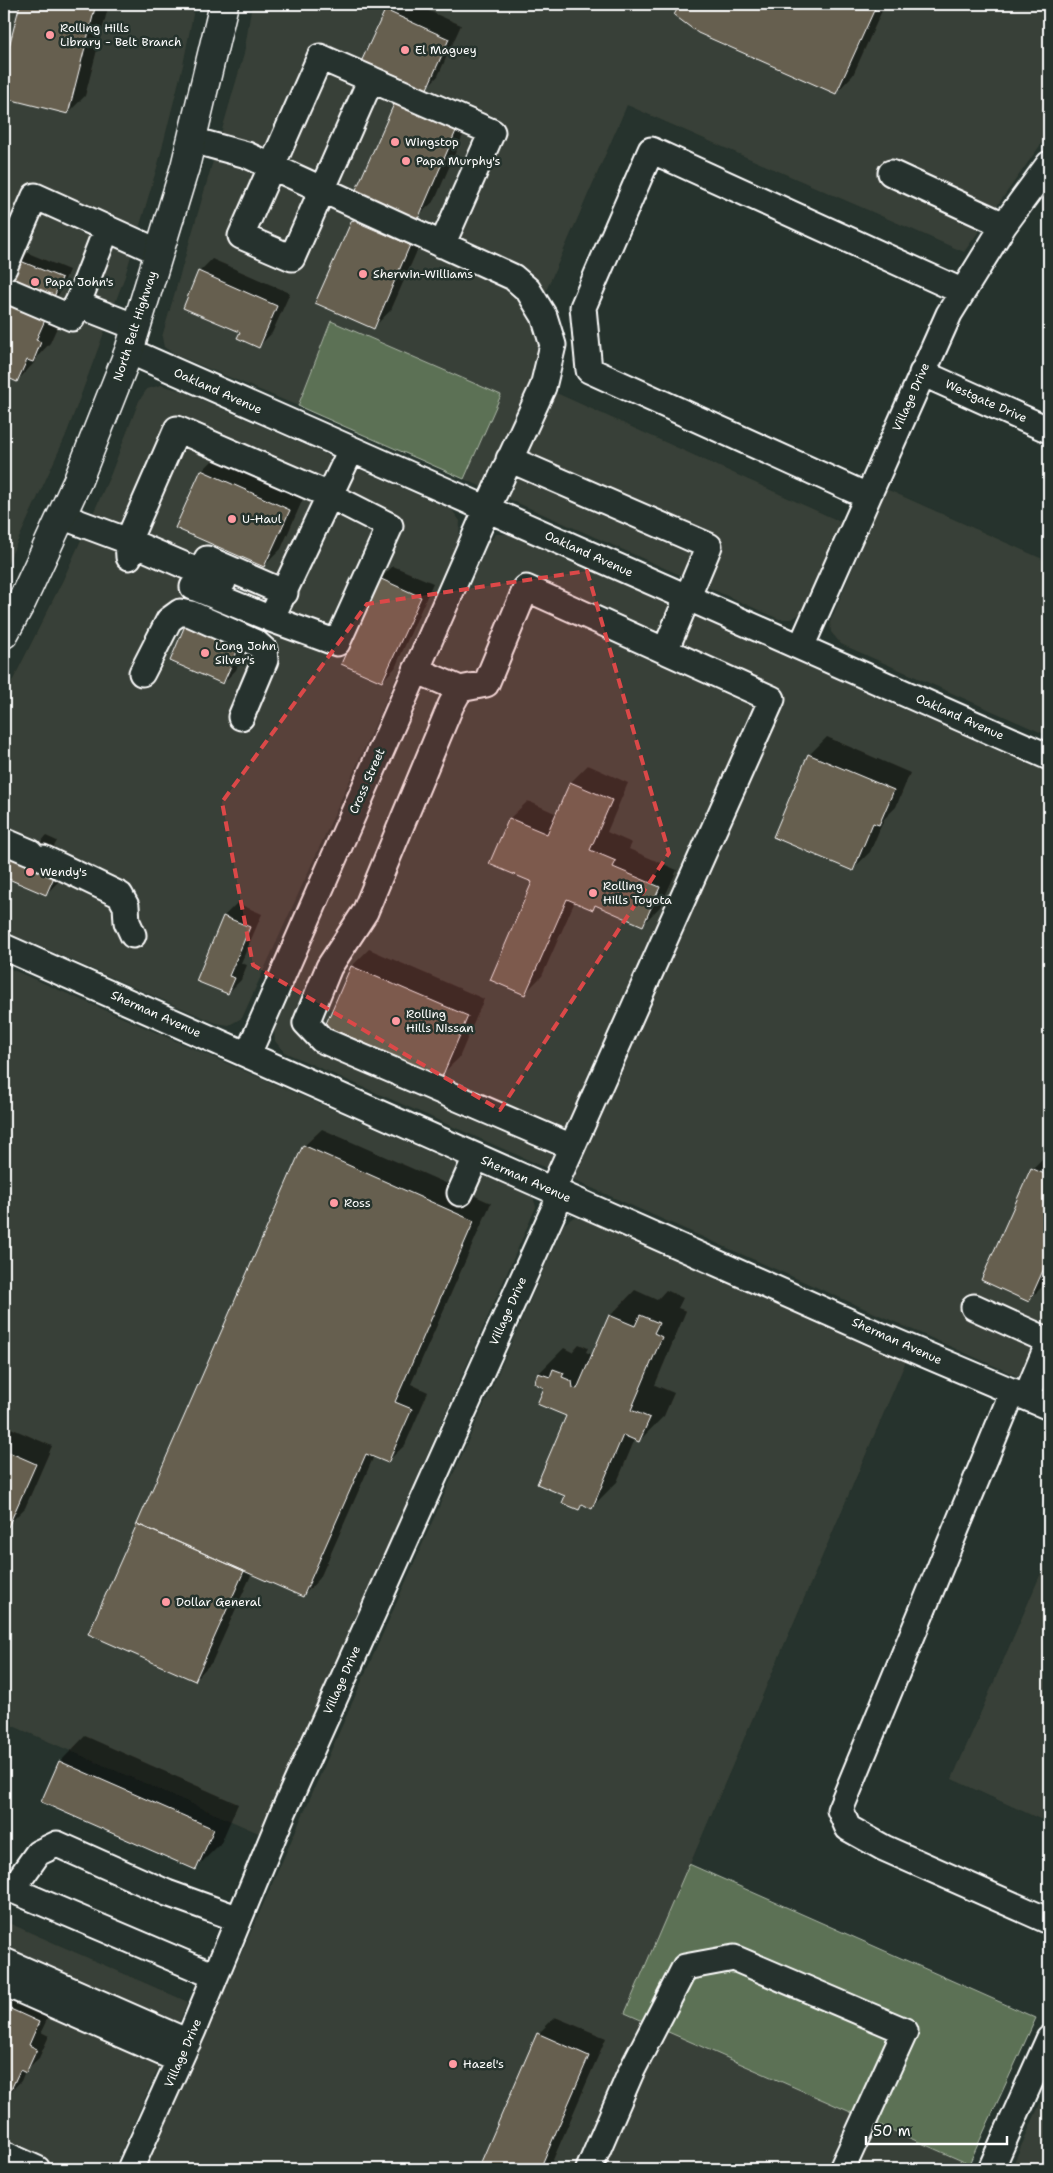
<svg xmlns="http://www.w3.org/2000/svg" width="1053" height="2173" font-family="'Shantell Sans',sans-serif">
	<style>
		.built { fill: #394037 }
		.green { fill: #5c7154; stroke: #aeb8aa }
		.shadow { fill: #0007 }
		.building { fill: #665f4f; stroke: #fff }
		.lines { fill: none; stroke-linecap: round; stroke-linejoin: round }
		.minor-tunnel { stroke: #3c4742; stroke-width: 25; stroke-dasharray: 25 12; stroke-linecap: butt }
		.minor-casing { stroke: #fff; stroke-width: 29 }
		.major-casing { stroke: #fff; stroke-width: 31 }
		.minor { stroke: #26332d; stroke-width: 25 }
		.major { stroke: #26332d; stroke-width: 28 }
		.marked { fill: #dc4848; fill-opacity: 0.2; stroke: #dc4848; stroke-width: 4; stroke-dasharray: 10 6; stroke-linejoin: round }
		.poi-dot { fill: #ff9aa2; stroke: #26332d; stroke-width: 2 }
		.labels { text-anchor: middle; stroke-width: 5; stroke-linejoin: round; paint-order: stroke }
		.poi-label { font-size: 12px; fill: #fff; stroke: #26332d; text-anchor: start }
		.street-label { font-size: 12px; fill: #fff; stroke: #26332d }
	</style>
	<rect width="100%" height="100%" fill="#26332d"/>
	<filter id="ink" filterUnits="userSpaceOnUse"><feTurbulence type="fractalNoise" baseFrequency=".02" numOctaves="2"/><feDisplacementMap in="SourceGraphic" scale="10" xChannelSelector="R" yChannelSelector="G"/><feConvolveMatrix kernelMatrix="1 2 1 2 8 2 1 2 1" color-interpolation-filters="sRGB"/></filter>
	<g filter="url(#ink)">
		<path class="built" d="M4,4H195L183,65L158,164L125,276L66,435L4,571Z
			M252,4H1049V133L964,252L627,105L545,293L558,322L554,392L841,522L801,613L792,619H779L464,479L500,395L331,321L298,406L176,355L164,347L162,337L244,54Z
			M161,385L182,391L452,510L460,521L459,539L242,1018L229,1025L216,1023L4,931V698L63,580L110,476L139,401L147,389Z
			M886,489L1049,562V736L841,644L831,632L830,622Z
			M496,534H509L1049,773V1390L284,1052L275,1041L274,1030L488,543Z
			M4,966L533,1197L536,1207L261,1834L4,1722Z
			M574,1217L590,1221L906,1361L626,2013L969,2164L967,2169H146L564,1224Z
			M1048,1557L1049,1558V1823L952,1779Z
			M4,1921L188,2002L113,2169H4Z
			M1049,2084V2169H1011Z"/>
		<path class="green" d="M331,321L501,395L464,479L298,406Z
			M689,1864L1036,2018L969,2164L625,2013Z"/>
		<path class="shadow" d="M21,4H109L85,96L68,113L4,97V71Z
			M393,4H413L461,25L438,76L425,89L386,10Z
			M681,4H885L853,75L836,93L676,15Z
			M412,87L472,114L435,200L417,217L395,105Z
			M370,203L427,228L391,310L374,327L317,303L353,220Z
			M28,253L69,270L59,294L53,300L58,325L50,343L38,356L34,363L17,381L4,375V278L11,281L20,261Z
			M212,259L290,293L272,333L259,346L241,332L199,272Z
			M219,454L306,492L281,549L264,566L202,471Z
			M393,566L433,583L395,668L382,681L380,579Z
			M230,617L240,621L238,626L252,632L236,670L223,683L226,622Z
			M827,737L910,773L896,807L884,819L870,852L852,870L809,755Z
			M588,765L628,783L607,832L632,843L629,849L677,870L660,907L643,924L597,904L593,909L575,901L542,976L525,993L534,882L491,863L510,818L528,801L557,814L571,782Z
			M4,827L40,843L46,836L57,841L53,848L70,855L59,881L46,894L4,875Z
			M237,903L262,914L241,963L247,965L241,980L228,993L197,980L224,916Z
			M369,949L484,999L459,1058L441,1075L326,1025L352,966Z
			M322,1129L491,1203L411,1384L428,1392L405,1445L387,1462L374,1456L320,1578L303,1596L252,1573L212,1662L195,1680L304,1146Z
			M1049,1152V1277L1046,1283L1029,1300L983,1280L1032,1169Z
			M635,1290L657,1300L666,1290L683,1298L678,1308L686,1311L655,1385L674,1393L664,1416L639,1441L635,1439L617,1482L592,1507L584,1504L579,1509L567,1495V1416L546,1387L535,1383L539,1373L564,1348L572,1352L579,1344L588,1348L586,1352L593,1355L610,1316Z
			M4,1425L52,1446L25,1508L8,1525L4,1523Z
			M85,1736L238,1804L221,1843L196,1868L60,1762Z
			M12,1991L52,2009L41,2032L49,2036L39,2058L25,2071L21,2081L8,2094L4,2092V2000Z
			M555,2017L606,2038L549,2169H479L538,2034Z"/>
		<path class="building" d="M20,4H96L68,114L4,98V66Z
			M680,4H877L836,94L698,33L674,15Z
			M385,10L449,39L426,91L361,62Z
			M394,104L456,131L418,219L355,192Z
			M352,220L410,245L374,329L315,303Z
			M18,260L62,278L51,304L8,286Z
			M198,271L277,306L259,348L237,338L240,332L183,308Z
			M4,303L45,320L36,340L41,342L33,362L27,360L17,382L4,376Z
			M201,470L290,510L264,567L175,528Z
			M379,578L421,597L382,682L341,664Z
			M186,623L240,645L223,684L170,661Z
			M808,754L894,790L879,825L873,823L853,871L773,837Z
			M570,782L612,800L590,850L616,861L613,867L660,887L643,926L595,905L593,910L567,899L525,995L490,980L532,882L489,864L509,818L547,834Z
			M4,845L58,868L46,895L4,877Z
			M223,916L250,927L229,976L235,978L228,994L196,981Z
			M351,966L468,1016L442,1077L325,1026Z
			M303,1145L474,1221L395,1402L412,1409L388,1463L366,1454L303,1597L137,1524Z
			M1031,1168L1049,1176V1257L1029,1302L981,1280Z
			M609,1315L635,1326L640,1315L659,1323L654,1333L662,1337L631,1410L650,1418L639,1442L623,1435L592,1509L582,1504L579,1510L562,1503L565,1496L537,1484L566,1416L537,1404L544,1388L534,1383L538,1373L550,1377L553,1369L564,1373L562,1377L572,1381L573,1388L577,1389Z
			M4,1450L36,1464L8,1527L4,1525Z
			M137,1524L244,1571L195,1681L88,1634Z
			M59,1761L214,1829L196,1870L41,1802Z
			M4,2006L39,2022L29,2045L37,2049L26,2073L20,2070L8,2096L4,2094Z
			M537,2033L589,2056L540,2169H478Z"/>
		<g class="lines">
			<path class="minor-tunnel" d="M223,582L251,594"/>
			<defs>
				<path id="minor" d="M371,79L292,258L241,236L320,57L492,132L442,245
					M192,140L247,155L513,277L528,290L544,316L553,345L543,387L487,509L248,1054
					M891,173L1004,225
					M4,268L35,196L159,252
					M4,289L72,318L107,228
					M77,304L136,327
					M129,351L1049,757
					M922,373L1049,430
					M509,459L709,546L665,651
					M867,496L589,370L583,307L651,150L961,291
					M61,516L128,541L129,557
					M207,559L285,593
					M223,582L128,541L177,429L329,495L390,526L337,643L271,619
					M193,587L271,619L351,450
					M801,647L949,314L1004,225L1049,164
					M416,670L460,689
					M142,673L169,620L180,612L191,614L256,643L264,650L265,660L241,717
					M4,841L30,852
					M43,858L120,895L126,906L127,922L133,935
					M4,947L877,1334L1049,1407
					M552,1191L572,1147L772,699L526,588L486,684L460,689L451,705L365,912L329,967L306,1023L322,1040L572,1147
					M460,1193L476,1157
					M974,1307L1049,1341
					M1013,1391L840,1810L848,1828L884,1848L1049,1921
					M1026,1397L1049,1342
					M4,1961L188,2042
					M215,1976L15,1891L21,1877L38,1853L57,1844L167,1893L239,1919
					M4,1983L179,2060
					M4,2154L37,2169
					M130,2169L193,2030L282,1815L561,1194
					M589,2169L631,2072L685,1967L734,1958L905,2031L842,2169
					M991,2169L1049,2039"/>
				<path id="major" d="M4,634L22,601L78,480L129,351L185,167L224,4"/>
			</defs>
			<use href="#minor" class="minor-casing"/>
			<use href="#major" class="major-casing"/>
			<use href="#minor" class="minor"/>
			<use href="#major" class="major"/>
		</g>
	</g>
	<path class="marked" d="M587,571L669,853L500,1110L253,965L222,802L367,604Z"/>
	<g class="poi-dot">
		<circle cx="50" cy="35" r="5"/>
		<circle cx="405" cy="50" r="5"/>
		<circle cx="395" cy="142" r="5"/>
		<circle cx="406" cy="161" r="5"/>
		<circle cx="363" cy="274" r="5"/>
		<circle cx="35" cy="282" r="5"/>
		<circle cx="232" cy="519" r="5"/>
		<circle cx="205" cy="653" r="5"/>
		<circle cx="30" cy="872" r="5"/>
		<circle cx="593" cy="893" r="5"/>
		<circle cx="396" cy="1021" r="5"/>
		<circle cx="334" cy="1203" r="5"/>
		<circle cx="166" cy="1602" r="5"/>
		<circle cx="453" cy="2064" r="5"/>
	</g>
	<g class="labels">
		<g class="poi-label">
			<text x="60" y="32">Rolling Hills<tspan x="60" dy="14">Library - Belt Branch</tspan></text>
			<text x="415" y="54">El Maguey</text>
			<text x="405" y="146">Wingstop</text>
			<text x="416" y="165">Papa Murphy's</text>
			<text x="373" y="278">Sherwin-Williams</text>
			<text x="45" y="286">Papa John's</text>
			<text x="242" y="523">U-Haul</text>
			<text x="215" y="650">Long John<tspan x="215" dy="14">Silver's</tspan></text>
			<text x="40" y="876">Wendy's</text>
			<text x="603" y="890">Rolling<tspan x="603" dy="14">Hills Toyota</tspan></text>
			<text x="406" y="1018">Rolling<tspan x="406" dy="14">Hills Nissan</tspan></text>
			<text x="344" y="1207">Ross</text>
			<text x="176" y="1606">Dollar General</text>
			<text x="463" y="2068">Hazel's</text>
		</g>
		<g class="street-label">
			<text transform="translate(135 326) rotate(-72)" y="4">North Belt Highway</text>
			<text transform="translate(218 391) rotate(24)" y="4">Oakland Avenue</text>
			<text transform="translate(911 397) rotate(-66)" y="4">Village Drive</text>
			<text transform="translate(986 401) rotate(24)" y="4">Westgate Drive</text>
			<text transform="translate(589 554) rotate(24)" y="4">Oakland Avenue</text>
			<text transform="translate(960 717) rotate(24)" y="4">Oakland Avenue</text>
			<text transform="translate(367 781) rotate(-66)" y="4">Cross Street</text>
			<text transform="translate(156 1014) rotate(24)" y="4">Sherman Avenue</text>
			<text transform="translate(526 1179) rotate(24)" y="4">Sherman Avenue</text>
			<text transform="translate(508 1311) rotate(-66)" y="4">Village Drive</text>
			<text transform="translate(897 1341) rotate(24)" y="4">Sherman Avenue</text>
			<text transform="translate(342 1680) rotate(-66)" y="4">Village Drive</text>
			<text transform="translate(183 2053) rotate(-66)" y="4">Village Drive</text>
		</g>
	</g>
	<rect width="1053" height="2173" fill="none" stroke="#26332d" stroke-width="20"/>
	<rect x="10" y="10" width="1033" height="2153" fill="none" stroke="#fff" stroke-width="2" filter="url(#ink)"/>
	<path d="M866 2136v8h141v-8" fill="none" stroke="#ffffff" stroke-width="2.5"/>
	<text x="873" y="2136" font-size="15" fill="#ffffff" stroke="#26332d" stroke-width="4" paint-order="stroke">50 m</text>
</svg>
